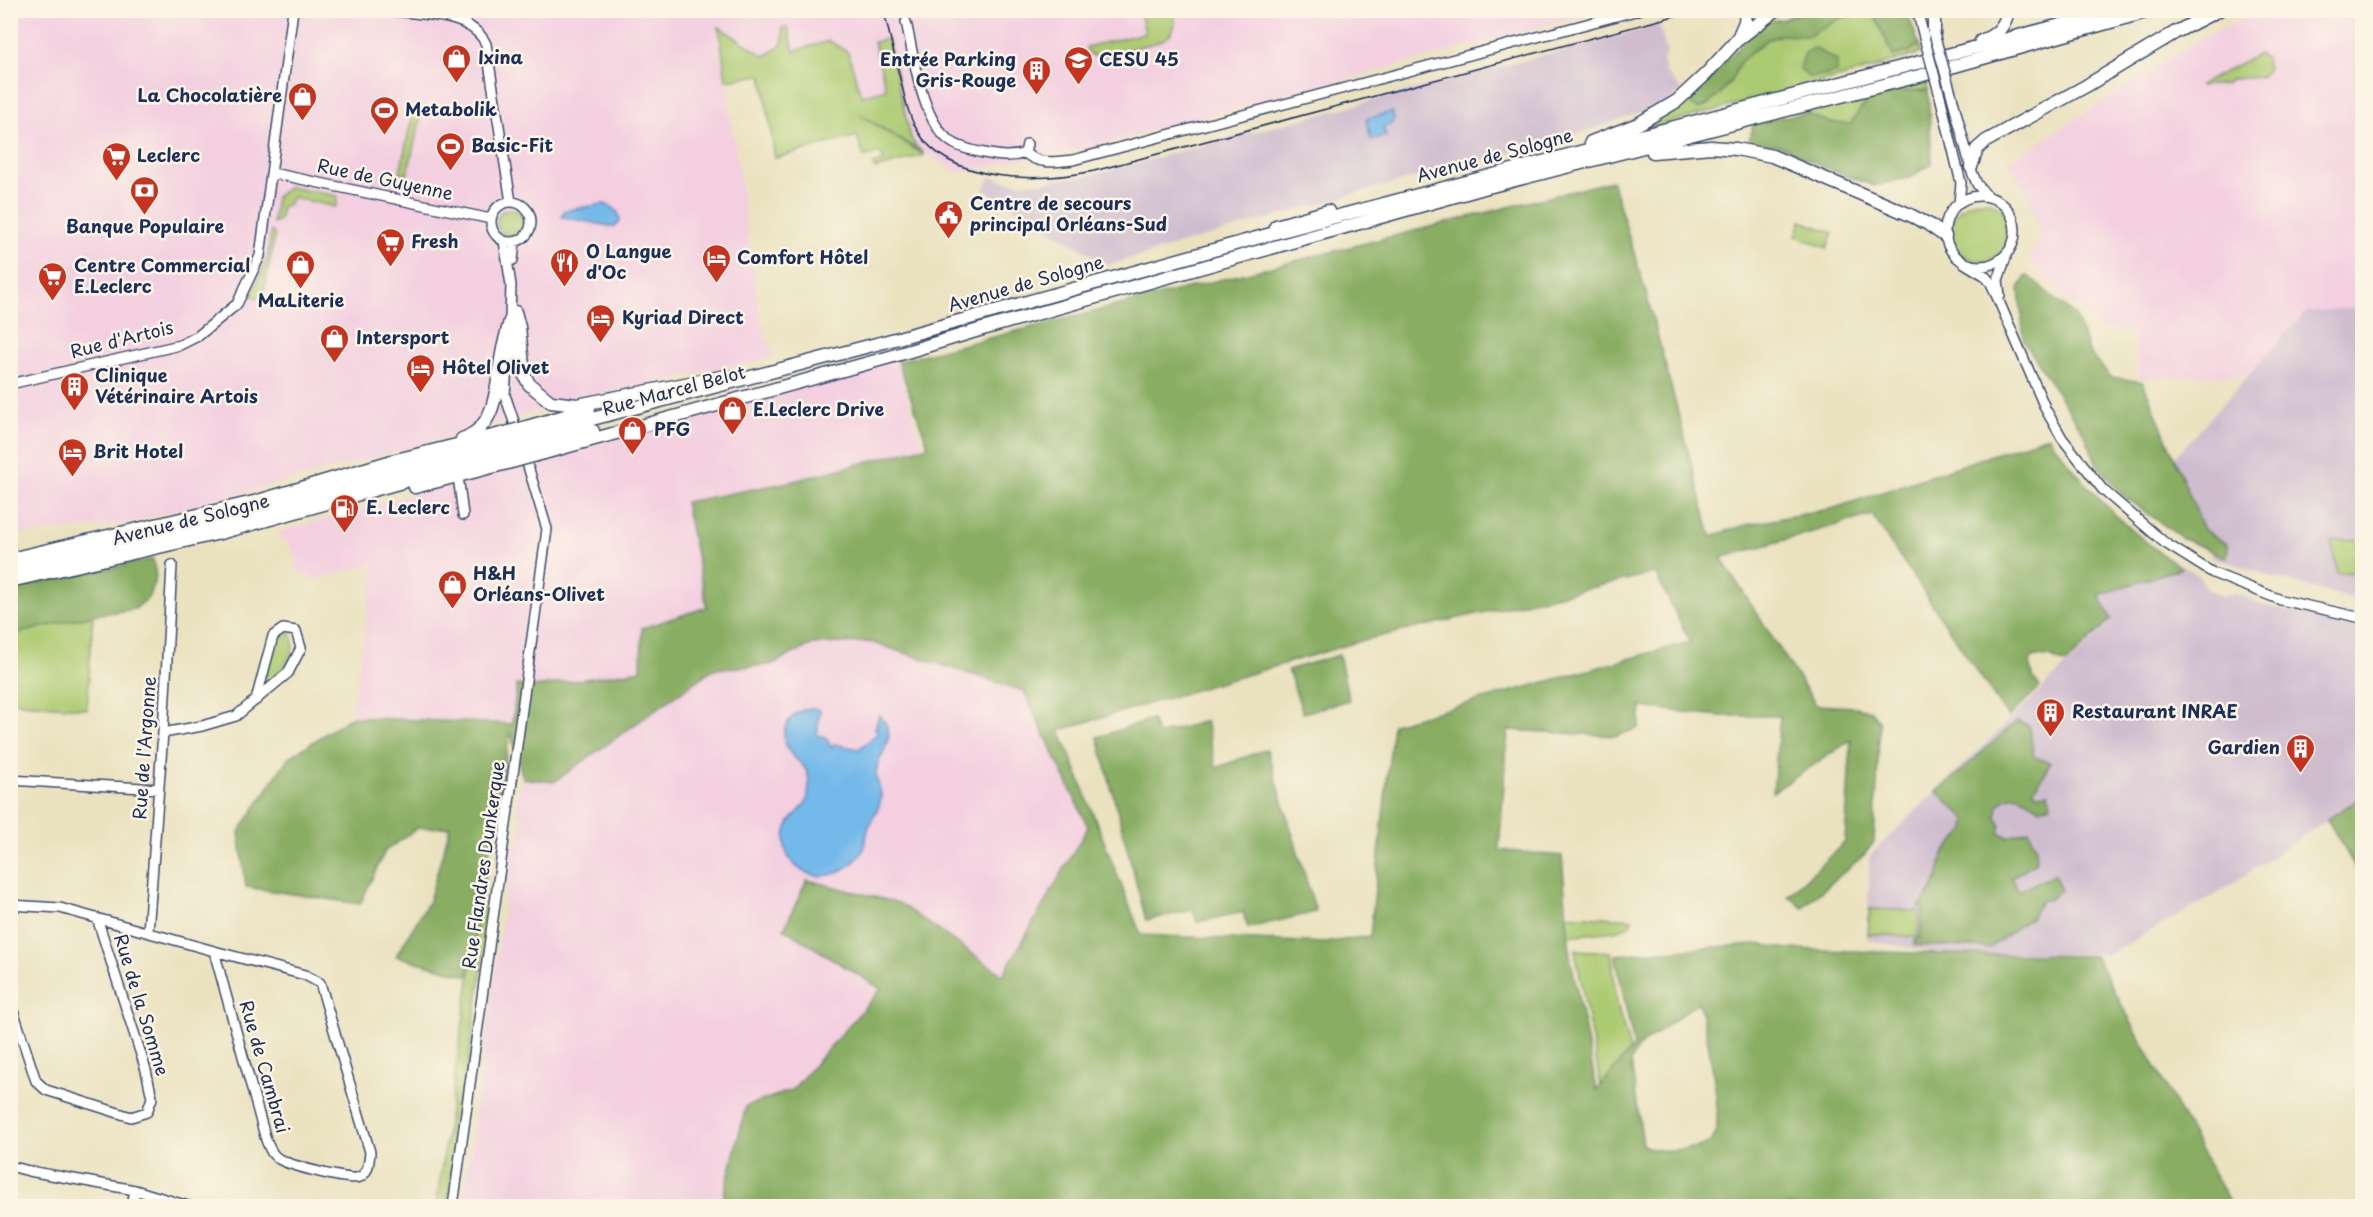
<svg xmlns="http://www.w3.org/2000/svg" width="2373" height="1217" font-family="'Playpen Sans',sans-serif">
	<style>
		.built { fill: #f3cfe0 }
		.industrial { fill: #cfbdcf }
		.green { fill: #acca71; stroke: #647c68; stroke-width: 1.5 }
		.forest { fill: #89ae63; stroke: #526e60; stroke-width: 1.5; fill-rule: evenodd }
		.water { fill: #73b9ea; stroke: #4774a4; stroke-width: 1.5 }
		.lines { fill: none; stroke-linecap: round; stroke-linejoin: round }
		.minor-casing { stroke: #3a4a6d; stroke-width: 12 }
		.major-casing { stroke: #3a4a6d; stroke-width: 15 }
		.minor { stroke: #fff; stroke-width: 9 }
		.major { stroke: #fff; stroke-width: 12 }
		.tram { stroke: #1b2f5e; stroke-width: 1.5 }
		.minor-bridge-casing { stroke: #3a4a6d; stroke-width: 12; stroke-linecap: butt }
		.major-bridge-casing { stroke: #3a4a6d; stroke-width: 15; stroke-linecap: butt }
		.minor-bridge { stroke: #fff; stroke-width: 9 }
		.major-bridge { stroke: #fff; stroke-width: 12 }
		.labels { text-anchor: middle; stroke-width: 5; stroke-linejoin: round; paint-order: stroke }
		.poi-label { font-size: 18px; font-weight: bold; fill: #1b2f5e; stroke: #fcf5e5; text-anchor: start }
		.street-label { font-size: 18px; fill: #1b2f5e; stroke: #fcf5e5 }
	</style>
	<rect width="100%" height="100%" fill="#fcf5e5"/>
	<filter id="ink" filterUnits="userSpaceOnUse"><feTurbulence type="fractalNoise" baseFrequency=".0167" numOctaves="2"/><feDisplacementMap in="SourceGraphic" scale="12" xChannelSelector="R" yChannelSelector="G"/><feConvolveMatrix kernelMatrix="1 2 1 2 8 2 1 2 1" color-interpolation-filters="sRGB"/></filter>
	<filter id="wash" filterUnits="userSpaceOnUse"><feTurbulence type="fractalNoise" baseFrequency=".008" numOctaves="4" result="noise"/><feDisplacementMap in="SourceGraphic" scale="24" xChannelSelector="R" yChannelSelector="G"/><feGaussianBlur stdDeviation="1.35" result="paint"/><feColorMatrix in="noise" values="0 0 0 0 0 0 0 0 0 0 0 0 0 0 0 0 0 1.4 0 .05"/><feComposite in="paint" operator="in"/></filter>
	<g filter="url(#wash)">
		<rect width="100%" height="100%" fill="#eae2bf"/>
		<path class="built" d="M10,11H1601L1078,150L956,172L719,27L716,15L760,316L766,339L775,357L600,394L399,451L129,523L11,535Z
			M2264,11H2362V307L2306,313L2249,375L2139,378L2132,332L2100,328L2037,270L2030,259L2040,234L2029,196L2009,162L2203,37Z
			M898,361L917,431L1088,827L1155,995L746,1106L719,1206H463L511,851L518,845L522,824V817L516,811L535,688L517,686L512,724L351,717L375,563L317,580L297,570L292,548L278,532Z"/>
		<path class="industrial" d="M1659,23L1667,53L1663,59L1666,73L1682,91L1664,104L1581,133L1350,195L1108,265L983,189L991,177L1011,182L1034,183L1088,176L1636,31Z
			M2362,307V601L2276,578L2212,557L2173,459L2306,312Z
			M2172,559L2198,575L2209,590L2220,596L2235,593L2266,606L2362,628V797L2215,895L2110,954H1944L1867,940L1870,855L2110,623L2098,597Z"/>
		<path class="green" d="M1140,11H1174C1182,42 1150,44 1128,49C1118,52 1105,58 1095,56C1090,56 1087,52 1086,47L1145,33Z
			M1870,12L1875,16L1893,56L1910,51L1919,45L1920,53L1867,70L1641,130L1691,98V104L1706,106L1721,93L1732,79L1740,62L1766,40L1781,35L1809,36L1837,19Z
			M719,27L764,56C778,49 787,45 782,28L788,27L794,51L829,41L848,52L861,96L886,89L874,42L888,39L911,138L916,146L924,153L860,115L924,155L875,169L873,164L884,160L881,153L864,157L857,136L775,158L762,75L726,80Z
			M2258,54L2266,58L2268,69L2260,77L2232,79L2225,84L2200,86V85Z
			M1925,78L1928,90C1889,92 1871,86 1851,124L1831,123L1805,113Z
			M414,108L421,109L422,111L407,175L400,172Z
			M289,187L338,196L336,207L291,197L289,204L282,207L279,220L273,223L276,197Z
			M1951 231a30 30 0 1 1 60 0a30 30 0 1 1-60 0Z
			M497 222a13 13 0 1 1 26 0a13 13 0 1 1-26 0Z
			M1801,221L1833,233L1827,248L1796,236Z
			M271,231L275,235L263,295L259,298L251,296L267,259Z
			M2357,539L2360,572L2337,573L2331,541Z
			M93,615L87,709L11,702L10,635Z
			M291,633C300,656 279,672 265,687L264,681L275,641L281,634Z
			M492,901L447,1206H436L479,912Z
			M1870,909L1919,911L1918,937L1868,934Z
			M1567,915L1632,919L1630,926L1615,931L1568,936Z
			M1575,950L1611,952L1617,1004L1630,1050L1601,1086Z"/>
		<path class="forest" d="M1805,11H1907L1919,45L1910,51L1893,56L1875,16L1870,12L1838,19L1809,36L1781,35L1766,40L1740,62L1732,79L1721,93L1706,106L1698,109L1691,104V98L1720,68L1741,44L1767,21L1784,19Z
			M1814,48L1837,61L1836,72L1824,76L1808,77L1800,69L1805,53Z
			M1928,90L1932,163L1911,177L1874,186L1821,166L1779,145L1748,143L1754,122L1805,113L1831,123L1851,124C1872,86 1889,92 1928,90Z
			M1612,181L1645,289L1711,536L1746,525L1835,508L2048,436C2089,492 2123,528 2181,568L2099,595L2111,619L2065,664L2050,657L2034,656L2030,662L2033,677L2040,687L2008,717L1872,515L1721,558L1816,705L1856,707L1871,711L1880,723L1874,842L1864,855L1803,907L1788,896L1845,842L1851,740L1773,792L1780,716H1720L1641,707L1639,728L1617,736L1508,730L1499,850L1562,856L1570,956L1597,1090L1634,1046L1615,955L1756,944L1790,949L1944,954L2095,956L2231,1206H721L746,1106L792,1090L881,989L784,929L807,880L899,903L1003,975L1088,827L1024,691L870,642L813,644L770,665L713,669L554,782L523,778L510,732L468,976L396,956L429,901L450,827L418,828L385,851L360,904L246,887L239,832L288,758L351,717L512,724L517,685L535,687L641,670L642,628L707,607L685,502L790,482L928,446L898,361ZM1655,573L1690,642L1393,724L1370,936L1325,943L1141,935L1060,730L1364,640ZM1698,1002C1706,1024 1723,1115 1715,1135C1711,1146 1695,1148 1684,1149C1670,1151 1654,1152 1643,1145L1631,1061L1638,1047Z
			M2027,275L2076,317L2090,354L2111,377L2143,382L2204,530L2228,545L2227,558L2182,538L2121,494L2096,462L2086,437L2024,341L2019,288Z
			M153,559L156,577L148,598L135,609L93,615L11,635V589Z
			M1339,655L1349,700L1303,713L1288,670Z
			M1152,719L1157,735L1206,721L1216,768L1267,749L1316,912L1248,928L1243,912L1197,922L1193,910L1146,920L1098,737Z
			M2017,721L2029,726L2034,757L2050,762L2044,776L2033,789L2036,794L2049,793L2051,805L2040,809C2022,796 2016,788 1998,805L1996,817L2001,825L1999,833L2008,837L2029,831L2036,847L2037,861L2011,878L2019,891L2054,875L2061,890L2050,899L2041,901L2032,916L1990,948L1914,945L1915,940L1920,938L1923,909L1919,907L1931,891L1939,874L1943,854L1965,830L1966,819L1937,792Z
			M2362,797V879L2327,819Z"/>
		<path class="water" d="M1392,112L1394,119L1391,124L1383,127L1386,136L1371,140L1366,119Z
			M603,204C613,206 619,210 620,221L614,227L562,217L564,211Z
			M812,708L820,710L817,735L825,737L832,748L834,744L859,749L879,732L875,729L879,715C902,739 877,751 876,774C876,782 881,788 881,796C881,807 873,817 869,826C866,835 866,844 862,852C846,877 809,887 790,859C782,848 784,831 791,820C795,814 803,809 806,802C809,797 809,786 809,780C808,765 796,762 789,751C776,731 791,710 812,708Z"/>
	</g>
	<g filter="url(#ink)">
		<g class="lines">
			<defs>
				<path id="minor" d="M387,10C419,15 471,12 486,44L511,202
					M1917,10L1924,37
					M906,22C914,56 921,120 950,141C958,147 974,151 984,153C999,156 1011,158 1025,153
					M1951,93L1972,172L1977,184L1987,196
					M1940,96L1961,183L1959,203
					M1027,144L1025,153C1039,165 1055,162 1073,160L1639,10
					M272,173L491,219
					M1945 231a35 35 0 1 1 70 0a35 35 0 1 1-70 0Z
					M491 222a20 20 0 1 1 40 0a20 20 0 1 1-40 0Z
					M504,241L511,285L510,319
					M513,260L515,242
					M1964,263L1984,275L1991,283L2046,410L2062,438L2103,490L2165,543L2213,573L2281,600L2362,618
					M2000,296L1998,280L2006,257
					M508,351L505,395L518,434
					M512,356L514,322
					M10,384L180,345L198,336L237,304L260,256L293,10
					M458,476L463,515
					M163,733L202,726L236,716L288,673L301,648L296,631L283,629L273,636L256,700
					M10,780L159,789
					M10,905L60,908L214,951
					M148,932L163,733L172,565
					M214,951L305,975L320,983L370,1152C369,1161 369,1172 360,1177C351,1182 289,1165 279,1159C272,1156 269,1147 266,1140Z
					M10,1001L36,1081L46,1090L131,1117L147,1112L152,1098L146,1070L97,918
					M10,1166L29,1171L135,1190L188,1206
					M132,1206L135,1190
					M453,1206L547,529L524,453"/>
				<path id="major" d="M1934,10V34
					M1738,38L1745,22L1746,10
					M1981,41C1997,35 2005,27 2008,10
					M1591,142L1638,124L1677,101L1707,73L1736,41L1776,10
					M1653,152L1711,147L1736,149L1772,156L1908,214L1928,224L1945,236
					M1971,167L1977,149L1986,141L2086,86L2176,32L2219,10
					M1276,226L1328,211
					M515,312L519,327L524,374L529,384L551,402L577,405L726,376
					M537,424L589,409
					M539,433L884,342L1278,232L2117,10
					M462,439C498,427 496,385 502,354C504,343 507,332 510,321
					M541,444L593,431
					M544,453L890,357L979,330L1484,188L1919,76L2153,10
					M415,487L515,461
					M10,559L258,501L392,461L509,432
					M10,569L215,522L513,440
					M10,581L220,533L513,451"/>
			</defs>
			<use href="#minor" class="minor-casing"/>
			<use href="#major" class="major-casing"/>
			<use href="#minor" class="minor"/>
			<use href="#major" class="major"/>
			<path class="tram" d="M884,10C889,34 895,58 901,82C905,98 908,115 917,130C949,185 1040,182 1094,171L1697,10"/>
			<defs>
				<path id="minor-bridge" d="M1934,34L1951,93
					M1924,37L1940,96"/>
				<path id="major-bridge" d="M509,432L537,424
					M513,440L539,433
					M513,451L541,444
					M515,461L544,453"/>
			</defs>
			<use href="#minor-bridge" class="minor-bridge-casing"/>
			<use href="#major-bridge" class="major-bridge-casing"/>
			<use href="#minor-bridge" class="minor-bridge"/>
			<use href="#major-bridge" class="major-bridge"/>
		</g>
	</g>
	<defs>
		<symbol id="shop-pin" viewBox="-11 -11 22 30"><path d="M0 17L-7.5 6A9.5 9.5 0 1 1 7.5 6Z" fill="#c8321e" stroke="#fcf5e5"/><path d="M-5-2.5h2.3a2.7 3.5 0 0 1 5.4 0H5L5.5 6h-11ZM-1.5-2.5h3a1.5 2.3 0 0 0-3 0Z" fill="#fff"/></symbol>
		<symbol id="university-pin" viewBox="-11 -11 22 30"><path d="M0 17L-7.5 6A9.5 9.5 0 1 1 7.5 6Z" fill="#c8321e" stroke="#fcf5e5"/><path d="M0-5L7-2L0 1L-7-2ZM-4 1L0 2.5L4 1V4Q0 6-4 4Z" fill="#fff"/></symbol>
		<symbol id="building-pin" viewBox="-11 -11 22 30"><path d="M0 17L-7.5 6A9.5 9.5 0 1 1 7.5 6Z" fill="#c8321e" stroke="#fcf5e5"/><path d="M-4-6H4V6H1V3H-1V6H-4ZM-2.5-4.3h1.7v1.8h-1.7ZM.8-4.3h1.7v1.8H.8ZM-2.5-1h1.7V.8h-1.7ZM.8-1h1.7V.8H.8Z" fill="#fff"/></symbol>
		<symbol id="stadium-pin" viewBox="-11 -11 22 30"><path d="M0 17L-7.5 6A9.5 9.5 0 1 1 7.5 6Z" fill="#c8321e" stroke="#fcf5e5"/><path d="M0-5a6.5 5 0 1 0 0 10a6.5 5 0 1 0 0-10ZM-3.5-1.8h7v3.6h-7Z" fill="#fff"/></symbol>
		<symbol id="supermarket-pin" viewBox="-11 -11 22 30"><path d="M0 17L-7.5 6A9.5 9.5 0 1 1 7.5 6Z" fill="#c8321e" stroke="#fcf5e5"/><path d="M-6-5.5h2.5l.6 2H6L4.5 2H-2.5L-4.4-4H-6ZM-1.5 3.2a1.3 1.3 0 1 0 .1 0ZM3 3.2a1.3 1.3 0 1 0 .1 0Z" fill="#fff"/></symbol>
		<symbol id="bank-pin" viewBox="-11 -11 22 30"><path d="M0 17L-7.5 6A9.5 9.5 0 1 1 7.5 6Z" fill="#c8321e" stroke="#fcf5e5"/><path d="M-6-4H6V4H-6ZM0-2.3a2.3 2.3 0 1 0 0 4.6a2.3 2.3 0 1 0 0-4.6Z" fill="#fff"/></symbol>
		<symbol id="civic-pin" viewBox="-11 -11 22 30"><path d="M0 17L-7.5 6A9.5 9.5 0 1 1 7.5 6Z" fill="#c8321e" stroke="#fcf5e5"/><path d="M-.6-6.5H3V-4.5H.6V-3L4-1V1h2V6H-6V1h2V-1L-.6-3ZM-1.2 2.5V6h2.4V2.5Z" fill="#fff"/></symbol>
		<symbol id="hotel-pin" viewBox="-11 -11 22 30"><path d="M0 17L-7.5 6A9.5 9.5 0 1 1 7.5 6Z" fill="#c8321e" stroke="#fcf5e5"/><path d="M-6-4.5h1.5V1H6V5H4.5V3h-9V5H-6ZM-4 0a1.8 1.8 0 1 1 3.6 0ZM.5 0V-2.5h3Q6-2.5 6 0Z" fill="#fff"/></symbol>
		<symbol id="restaurant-pin" viewBox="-11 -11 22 30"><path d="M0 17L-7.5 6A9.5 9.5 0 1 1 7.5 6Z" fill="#c8321e" stroke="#fcf5e5"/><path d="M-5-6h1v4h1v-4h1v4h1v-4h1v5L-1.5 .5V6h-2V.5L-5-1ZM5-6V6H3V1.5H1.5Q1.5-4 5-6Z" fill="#fff"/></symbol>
		<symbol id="fuel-pin" viewBox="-11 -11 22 30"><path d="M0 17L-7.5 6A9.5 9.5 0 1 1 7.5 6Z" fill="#c8321e" stroke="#fcf5e5"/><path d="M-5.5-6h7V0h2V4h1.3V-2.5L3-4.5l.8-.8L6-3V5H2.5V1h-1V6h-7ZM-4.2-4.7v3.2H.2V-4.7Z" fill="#fff"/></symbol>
	</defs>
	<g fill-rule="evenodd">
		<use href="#shop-pin" x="440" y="42" width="33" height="45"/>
		<use href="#university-pin" x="1062" y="44" width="33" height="45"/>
		<use href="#building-pin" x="1020" y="54" width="33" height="45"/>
		<use href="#shop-pin" x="286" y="80" width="33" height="45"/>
		<use href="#stadium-pin" x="368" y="94" width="33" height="45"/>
		<use href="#stadium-pin" x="434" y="130" width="33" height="45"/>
		<use href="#supermarket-pin" x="100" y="140" width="33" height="45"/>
		<use href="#bank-pin" x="128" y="174" width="33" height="45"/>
		<use href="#civic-pin" x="932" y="198" width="33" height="45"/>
		<use href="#supermarket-pin" x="374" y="226" width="33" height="45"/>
		<use href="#hotel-pin" x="700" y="242" width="33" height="45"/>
		<use href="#restaurant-pin" x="548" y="246" width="33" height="45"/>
		<use href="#shop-pin" x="284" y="248" width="33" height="45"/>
		<use href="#supermarket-pin" x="36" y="260" width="33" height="45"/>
		<use href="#hotel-pin" x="584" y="302" width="33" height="45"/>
		<use href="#shop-pin" x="318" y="322" width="33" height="45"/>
		<use href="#hotel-pin" x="404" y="352" width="33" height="45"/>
		<use href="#building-pin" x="58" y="370" width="33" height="45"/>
		<use href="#shop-pin" x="716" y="394" width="33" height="45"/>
		<use href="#shop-pin" x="616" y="414" width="33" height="45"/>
		<use href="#hotel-pin" x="56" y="436" width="33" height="45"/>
		<use href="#fuel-pin" x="328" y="492" width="33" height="45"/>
		<use href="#shop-pin" x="436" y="568" width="33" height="45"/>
		<use href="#building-pin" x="2034" y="696" width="33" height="45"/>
		<use href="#building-pin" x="2284" y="732" width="33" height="45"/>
	</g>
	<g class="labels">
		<g class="poi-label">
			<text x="478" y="64">Ixina</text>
			<text x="1016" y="66" text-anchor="end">Entrée Parking<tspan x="1016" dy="21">Gris-Rouge</tspan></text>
			<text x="1099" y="66">CESU 45</text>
			<text x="282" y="102" text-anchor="end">La Chocolatière</text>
			<text x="405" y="116">Metabolik</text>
			<text x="471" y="152">Basic-Fit</text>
			<text x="137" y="162">Leclerc</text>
			<text x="970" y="210">Centre de secours<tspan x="970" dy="21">principal Orléans-Sud</tspan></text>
			<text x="145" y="233" text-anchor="middle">Banque Populaire</text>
			<text x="411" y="248">Fresh</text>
			<text x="586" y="258">O Langue<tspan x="586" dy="21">d'Oc</tspan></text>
			<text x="737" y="264">Comfort Hôtel</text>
			<text x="74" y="272">Centre Commercial<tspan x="74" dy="21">E.Leclerc</tspan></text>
			<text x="301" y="307" text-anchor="middle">MaLiterie</text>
			<text x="622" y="324">Kyriad Direct</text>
			<text x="356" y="344">Intersport</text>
			<text x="442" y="374">Hôtel Olivet</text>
			<text x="95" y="382">Clinique<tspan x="95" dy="21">Vétérinaire Artois</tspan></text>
			<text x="753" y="416">E.Leclerc Drive</text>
			<text x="654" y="436">PFG</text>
			<text x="93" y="458">Brit Hotel</text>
			<text x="366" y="514">E. Leclerc</text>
			<text x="473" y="580">H&amp;H<tspan x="473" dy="21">Orléans-Olivet</tspan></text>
			<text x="2072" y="718">Restaurant INRAE</text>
			<text x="2280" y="754" text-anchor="end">Gardien</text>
		</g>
		<g class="street-label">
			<text transform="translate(1495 156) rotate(-15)" y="6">Avenue de Sologne</text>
			<text transform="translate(385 180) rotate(12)" y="6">Rue de Guyenne</text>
			<text transform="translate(1026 284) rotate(-16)" y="6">Avenue de Sologne</text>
			<text transform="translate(122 340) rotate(-14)" y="6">Rue d'Artois</text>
			<text transform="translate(674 391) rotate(-15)" y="6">Rue Marcel Belot</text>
			<text transform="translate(191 520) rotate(-14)" y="6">Avenue de Sologne</text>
			<text transform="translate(145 748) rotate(-86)" y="6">Rue de l'Argonne</text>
			<text transform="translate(484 865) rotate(-82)" y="6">Rue Flandres Dunkerque</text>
			<text transform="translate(141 1005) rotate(73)" y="6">Rue de la Somme</text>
			<text transform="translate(264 1067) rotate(74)" y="6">Rue de Cambrai</text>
		</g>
	</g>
	<rect width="2373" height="1217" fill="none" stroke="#fcf5e5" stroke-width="36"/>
</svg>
